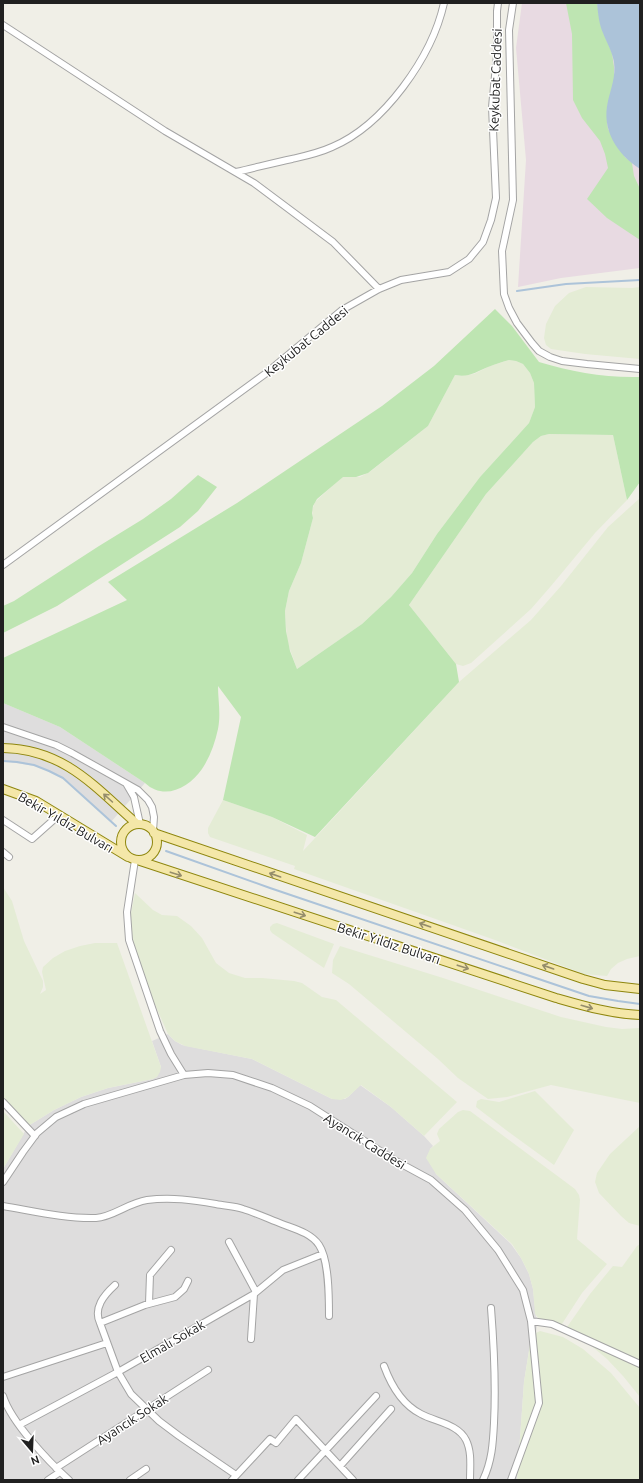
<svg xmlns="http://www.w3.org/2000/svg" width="643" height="1483" font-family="Ubuntu,sans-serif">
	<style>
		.residential { fill: #dedddd }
		.industrial { fill: #e8dae2 }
		.farmland { fill: #e4ecd5 }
		.grass { fill: #bee5b2; fill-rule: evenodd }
		.water { fill: #acc3d9 }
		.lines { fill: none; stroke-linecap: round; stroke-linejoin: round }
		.stream { stroke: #acc3d9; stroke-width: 2 }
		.minor-casing { stroke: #a4a4a4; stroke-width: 8 }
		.major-casing { stroke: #8e860e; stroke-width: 10 }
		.minor { stroke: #fff; stroke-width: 6 }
		.major { stroke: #f4e7a8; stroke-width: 8 }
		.oneway { stroke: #958d6b }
		.labels { text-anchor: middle; stroke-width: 3; stroke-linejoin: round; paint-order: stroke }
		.street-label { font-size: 13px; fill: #202020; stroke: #fff }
	</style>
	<rect width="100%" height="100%" fill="#f0efe7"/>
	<path class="residential" d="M3,703L60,727L145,783L111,822L70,783L59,775L35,766L3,761Z
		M168,1034L175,1041L182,1045L252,1059L332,1099H345L348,1097L360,1085L391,1107L424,1136L433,1146L430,1149L436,1174L511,1244L521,1258L529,1274L533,1289L536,1317L538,1319L536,1332L531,1338L524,1382L517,1480H3V1169L28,1126L54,1110L81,1097L108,1088L153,1079L161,1067L152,1041Z"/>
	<path class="industrial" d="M522,3H640V268L561,278L518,287L526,160L516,48Z"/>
	<path class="farmland" d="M586,287L632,288L640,287V359L585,354L551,349L546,345L544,338L546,324L555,306L569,293Z
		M509,360L516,361L523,364L530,373L534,383L535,407L529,423L480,477L437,534L412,573L391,597L362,624L297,669L287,641L285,611L289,591L301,563L313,518L312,510L315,502L343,476L360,477L371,471L428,426L455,375L459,376L474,374L490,366Z
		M549,434L613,435L627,500L595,533L551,586L531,609L471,663L463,666L456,664L409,605L486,494L533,442L541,436Z
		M640,498V956L627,959L618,963L611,969L607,976L584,974L495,940L294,869L295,866L210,837L208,833V828L223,800L272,817L307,835L303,851L459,682L531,620L561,586L608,527Z
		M3,887L12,901L24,941L43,981V987L40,994L46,990L42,972L43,967L53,958L65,951L80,946L95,943H117L161,1067L160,1072L157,1077L153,1079L108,1088L81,1097L54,1110L28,1126L3,1099Z
		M135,893L153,910L162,915L177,916L191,926L202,938L216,963L229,973L245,978H262L294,981L302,983L322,997L336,1000L457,1102L424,1136L391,1107L361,1085L348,1097L341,1100L332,1099L252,1059L185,1046L175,1041L168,1034L148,989L132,941L130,918Z
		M277,923L334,944L324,968L272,933L270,930V927L273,924Z
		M340,946L443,978L561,1017L606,1027L622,1029L640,1028V1103L551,1085L507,1097L488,1099L458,1078L438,1059L349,984L332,973L333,960Z
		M535,1091L574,1130L554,1165L506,1130L476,1107L477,1101L481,1099L499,1102Z
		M463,1110L470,1111L575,1189L579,1195L580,1200L577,1239L607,1264L582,1293L560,1327L540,1320L535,1314L533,1289L529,1274L521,1258L512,1244L436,1174L426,1158L430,1149L440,1141L437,1134L439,1129L458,1112Z
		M3,1111L24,1134L3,1169Z
		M640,1126V1226L629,1223L621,1216L599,1193L595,1182L597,1173L610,1154Z
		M640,1244V1397L623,1376L607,1359L588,1343L565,1330L590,1294L613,1266L622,1267L637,1246Z
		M540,1331L563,1337L583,1349L611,1373L640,1408V1480H517L524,1382L531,1338L534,1334Z"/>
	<path class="grass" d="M566,3H597L601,26L612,53L614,67V81L607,108V122L608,129L625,157L632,163L634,176L640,189V240L607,218L587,199L608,168L605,154L600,141L582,118L573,100L572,34Z
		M495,309L512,326L539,362C572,372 605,378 640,377V482L627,500L613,435L549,434L541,436L533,442L486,494L409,605L456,664L459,682L315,837L272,817L223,800L241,717L218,686C218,700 221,714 218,729C215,743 210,757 202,769C189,788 164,801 145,783L60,727L3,703V658L127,600L108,582L237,503L382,406L434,366ZM509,360L516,361L523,364L530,373L534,383L535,407L529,423L480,477L437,534L412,573L391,597L362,624L297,669L290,651L286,631L285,611L289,591L301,563L313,518L312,513L313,506L317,499L343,477H356L368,473L428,426L455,375C468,378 476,372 488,367C495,364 502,362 509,360Z
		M198,475L217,487L198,511L180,527L57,606L3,633V606L14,601L99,546L143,519L171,499Z"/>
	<path class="water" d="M597,3H640V169C617,154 601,130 608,101C611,88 616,76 614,62C612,51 607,43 603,33C599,24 598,13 597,3Z"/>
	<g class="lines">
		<path class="stream" d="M517,291L566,284L640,280
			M3,761L17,762L34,765L49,771L63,778L116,826
			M166,851L270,888L589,996L618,1001L640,1004"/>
		<defs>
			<path id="minor" d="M513,3L509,30L513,200L502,251L504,294L509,308L517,323L532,343L539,351L550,357L562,361L587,364L640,369
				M3,25L165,131L254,183L333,242L379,289
				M236,172C254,168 273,163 292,159C305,156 319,153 332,147C384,125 432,57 444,3
				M3,565L265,374L342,310L379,289L401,280L449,272L469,259L483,242L491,220L496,198L492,107L497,55V11L498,3
				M3,727L56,745L72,753L138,790L148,800L152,807L154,817L153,831
				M127,785L134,797L140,824
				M3,820L32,839L59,815
				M3,852L9,857
				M135,860L127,912L129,940L160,1031L171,1054L184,1075
				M3,1102L35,1136
				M3,1182L23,1152L37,1133L56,1117L84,1104L184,1075L208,1073L233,1075L272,1088L310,1106L396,1161L431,1180L465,1210L498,1250L523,1290L531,1321L539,1403L511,1480
				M3,1206C33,1211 65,1219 96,1218C113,1217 128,1203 147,1200C171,1197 193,1200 216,1204C225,1206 235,1206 243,1209C256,1213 269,1219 282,1224C295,1229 311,1233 319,1245C329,1260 329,1297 329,1316
				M229,1242L256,1292
				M188,1281L184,1289L175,1297L145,1305L100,1323L118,1372L131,1394L159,1421L179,1436L236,1475
				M149,1303L150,1275L171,1250
				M531,1321L552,1324L640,1364
				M100,1323C93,1308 104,1295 115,1285
				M251,1339L254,1294
				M384,1366C391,1385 403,1405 421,1414C436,1422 458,1424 466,1440C472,1452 470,1467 470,1480
				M3,1377L107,1343
				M3,1396C11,1422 49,1462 69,1480
				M19,1425L118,1372L254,1294L283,1270L323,1254
				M340,1466L391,1409
				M56,1468L208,1370
				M48,1480L60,1472
				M130,1480L146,1469
				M232,1480L270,1439L276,1443L296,1419L353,1480
				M298,1480L376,1396
				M483,1480C492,1461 493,1443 494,1423C496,1384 494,1346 491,1308"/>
			<path id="major" d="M3,748C64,749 95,787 137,824
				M3,789L36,801L128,857
				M121 842a18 18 0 1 1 36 0a18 18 0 1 1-36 0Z
				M154,833L583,979L605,985L640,989
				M140,861L556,998C584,1006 611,1014 640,1015"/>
		</defs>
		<use href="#minor" class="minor-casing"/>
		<use href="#major" class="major-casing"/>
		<use href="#minor" class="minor"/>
		<use href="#major" class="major"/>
	</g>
	<defs><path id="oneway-shaft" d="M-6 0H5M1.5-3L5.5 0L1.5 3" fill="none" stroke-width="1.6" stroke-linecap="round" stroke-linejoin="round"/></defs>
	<g class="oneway">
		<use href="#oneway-shaft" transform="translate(108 798) rotate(-138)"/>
		<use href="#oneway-shaft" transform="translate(176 874) rotate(18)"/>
		<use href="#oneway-shaft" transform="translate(275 875) rotate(-161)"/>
		<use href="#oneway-shaft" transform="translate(300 914) rotate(18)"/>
		<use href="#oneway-shaft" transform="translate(425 925) rotate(-161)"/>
		<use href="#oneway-shaft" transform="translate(463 967) rotate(18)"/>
		<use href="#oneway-shaft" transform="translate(548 967) rotate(-161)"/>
		<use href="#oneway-shaft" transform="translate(587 1007) rotate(16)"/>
	</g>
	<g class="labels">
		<g class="street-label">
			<text transform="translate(495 80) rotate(-88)" y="5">Keykubat Caddesi</text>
			<text transform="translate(306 341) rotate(-39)" y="5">Keykubat Caddesi</text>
			<text transform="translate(66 822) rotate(30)" y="5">Bekir Yıldız Bulvarı</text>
			<text transform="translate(389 943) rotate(18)" y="5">Bekir Yıldız Bulvarı</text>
			<text transform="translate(365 1141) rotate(32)" y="5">Ayancık Caddesi</text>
			<text transform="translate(172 1341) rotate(-30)" y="5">Elmalı Sokak</text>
			<text transform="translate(132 1419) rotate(-33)" y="5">Ayancık Sokak</text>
		</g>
	</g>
	<rect width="643" height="1483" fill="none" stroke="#202020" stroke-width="8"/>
	<g transform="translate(32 1451) rotate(161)" stroke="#ffffff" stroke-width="3" paint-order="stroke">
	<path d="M0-3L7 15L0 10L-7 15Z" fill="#202020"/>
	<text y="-6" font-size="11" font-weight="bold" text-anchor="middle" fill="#202020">N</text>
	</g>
</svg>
